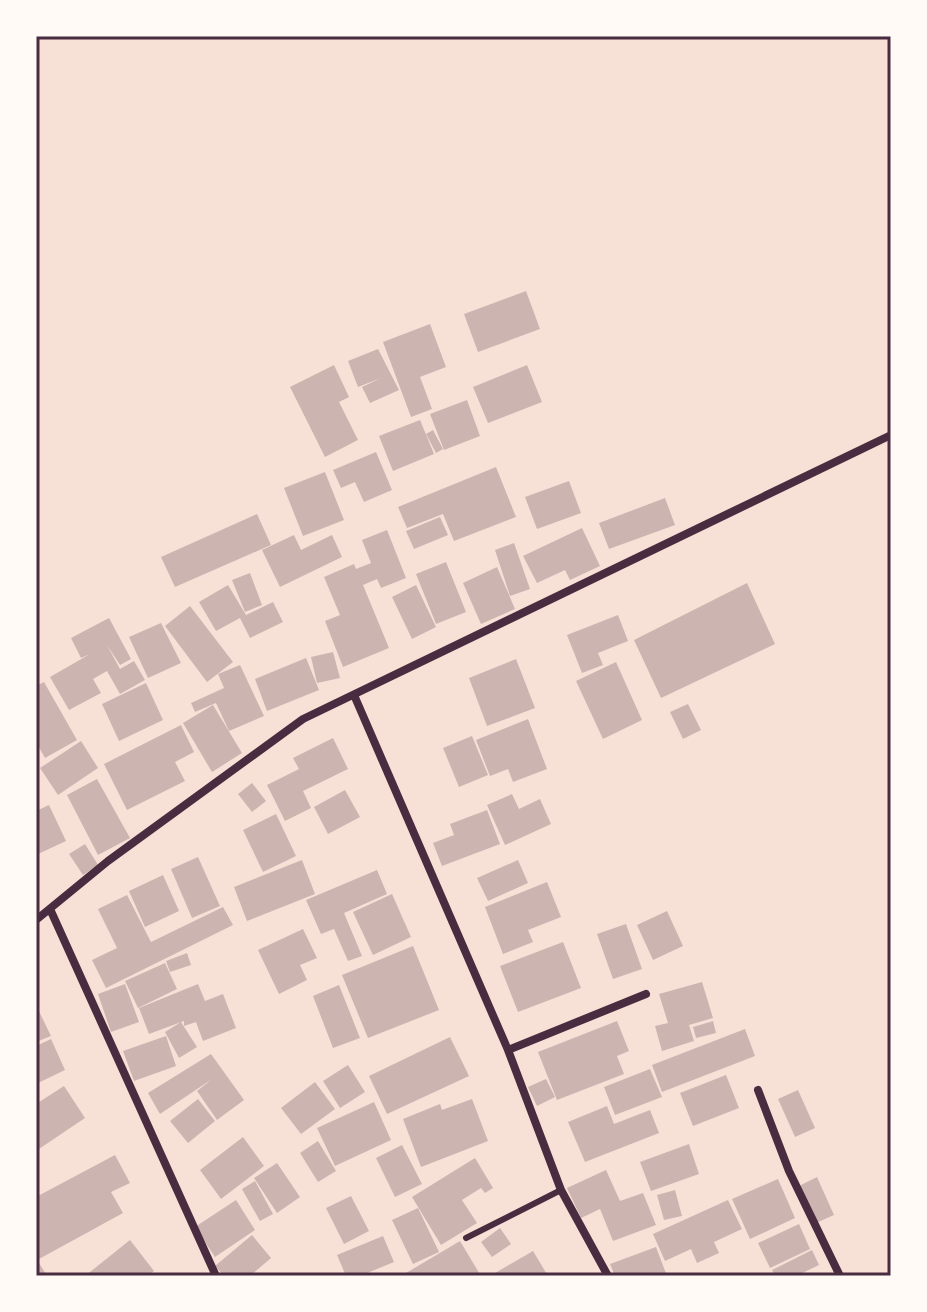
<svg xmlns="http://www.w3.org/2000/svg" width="927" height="1312" font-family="'Sofia Sans Condensed',sans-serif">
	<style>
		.building { fill: #ccb4b1 }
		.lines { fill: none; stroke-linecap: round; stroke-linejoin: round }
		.service { stroke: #4a2c40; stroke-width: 6 }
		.minor { stroke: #4a2c40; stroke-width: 8 }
		.neatline { fill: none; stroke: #4a2c40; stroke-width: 3 }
	</style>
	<rect width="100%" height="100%" fill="#f7e1d7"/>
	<path class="building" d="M526,291L540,329L478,352L464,314Z
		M430,324L446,367L420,377L432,409L411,417L383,342Z
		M378,349L399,390L370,403L362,387L381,378L358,387L348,361Z
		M334,365L349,397L339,402L358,440L325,457L290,387Z
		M527,365L542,402L488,423L473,387Z
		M467,400L480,436L444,450L430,414Z
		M420,420L434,454L393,471L379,436Z
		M433,430L443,449L436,453L426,434Z
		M376,452L392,490L364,502L355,482L341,488L333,470Z
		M496,467L516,517L454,541L443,514L407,528L398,507Z
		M325,472L344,520L303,536L284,488Z
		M569,481L581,513L537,529L525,497Z
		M665,498L675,525L609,549L599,523Z
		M257,514L271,545L175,587L161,557Z
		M440,517L448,535L414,549L406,531Z
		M582,528L600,566L570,580L565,570L537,583L523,556Z
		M387,530L406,578L381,588L377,579L363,585L389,648L343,667L325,621L340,615L324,577L354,564L356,569L371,563L362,540Z
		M294,535L301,550L332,535L342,557L280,587L262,550Z
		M514,543L530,589L510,596L495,550Z
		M446,562L466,612L436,624L416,574Z
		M497,567L515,609L481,624L463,583Z
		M250,573L262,605L245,612L232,580Z
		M747,583L775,644L661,698L634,640Z
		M228,585L246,615L273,602L283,622L250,638L240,618L216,631L199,602Z
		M416,585L436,627L412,639L392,597Z
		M190,606L233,662L207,682L165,626Z
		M618,615L628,641L598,653L603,665L582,673L567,635Z
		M109,618L131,659L120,665L107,645L120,669L134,661L145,680L120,694L107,671L93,679L101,693L69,710L50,677L90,654L81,658L71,638Z
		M161,623L181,663L148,678L129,637Z
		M333,652L340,678L317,683L311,657Z
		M306,658L319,690L267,711L255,679Z
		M516,659L535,708L487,726L469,678Z
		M616,662L642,720L603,739L576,681Z
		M240,665L264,716L229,731L216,703L195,712L191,703L224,688L218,674Z
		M44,682L77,740L45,758L36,742V686Z
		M146,683L163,720L119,741L102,704Z
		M688,704L701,730L683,739L670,712Z
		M213,705L242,753L212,772L183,723Z
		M528,719L547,769L513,782L508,769L490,776L476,740Z
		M181,725L194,752L175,762L185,781L127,810L104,764Z
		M472,736L488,775L459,787L443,748Z
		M333,738L348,769L303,791L311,808L285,821L267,785L299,769L293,758Z
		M81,741L98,768L58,795L40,768Z
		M97,779L130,838L98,855L67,795Z
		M252,783L266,801L252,812L238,794Z
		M345,790L360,817L328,834L314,807Z
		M512,794L519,809L540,799L551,824L505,845L487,805Z
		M49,805L66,841L36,855V811Z
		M487,810L500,844L442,866L433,843L454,835L450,824Z
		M276,814L296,856L263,872L243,830Z
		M85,844L98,865L83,875L69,854Z
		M198,857L220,906L192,918L171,869Z
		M302,860L315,894L247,921L234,887Z
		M518,860L528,883L488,901L477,878Z
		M377,870L387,894L344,913L362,956L348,961L334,929L321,934L306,900Z
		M163,875L179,911L145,927L129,891Z
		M547,882L561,917L528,930L533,942L503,954L485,907Z
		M392,894L411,937L373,955L353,912Z
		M127,895L151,942L223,907L233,925L106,988L92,960L117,948L98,909Z
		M667,911L683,946L653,960L637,925Z
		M626,924L642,969L613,979L597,934Z
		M303,929L317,958L300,965L307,980L279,994L258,950Z
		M563,942L581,988L518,1012L500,966Z
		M413,946L439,1010L368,1038L342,975Z
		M187,953L191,965L170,972L166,961Z
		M165,963L177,989L138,1008L125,981Z
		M702,982L713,1018L689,1025L694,1041L662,1051L655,1026L668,1023L659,994Z
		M125,984L139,1022L111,1032L98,994Z
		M198,984L205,1001L223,994L236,1028L203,1041L196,1022L184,1026V1021L149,1034L139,1008Z
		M339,985L360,1038L333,1048L313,996Z
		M36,1005L51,1036L36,1042Z
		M617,1021L629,1051L617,1056L624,1074L557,1100L538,1052Z
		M713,1021L716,1033L696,1038L693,1027Z
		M181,1022L197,1047L179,1058L165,1032Z
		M745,1029L755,1056L662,1092L652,1065Z
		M166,1036L176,1066L134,1081L123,1051Z
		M450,1037L469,1076L387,1114L369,1076Z
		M51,1039L65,1070L36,1084V1046Z
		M211,1054L244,1100L217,1120L197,1091L212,1079L160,1114L148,1093Z
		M348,1065L365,1092L340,1108L323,1081Z
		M650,1069L662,1097L615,1115L604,1087Z
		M726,1075L739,1108L693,1126L680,1093Z
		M546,1079L555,1097L537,1106L528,1087Z
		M315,1082L335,1109L301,1134L281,1108Z
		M64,1086L85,1118L36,1151V1104Z
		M798,1090L815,1128L795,1137L778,1099Z
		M198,1099L215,1121L188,1143L170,1121Z
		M472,1099L488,1141L421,1167L403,1119L440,1104L442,1110Z
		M374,1102L391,1140L335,1166L317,1128Z
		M607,1106L614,1124L650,1110L659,1133L585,1162L568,1122Z
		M243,1137L264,1166L221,1199L200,1170Z
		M318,1141L336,1171L318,1182L300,1153Z
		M689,1144L699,1174L651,1191L640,1162Z
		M402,1145L422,1184L395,1197L376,1158Z
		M115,1155L130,1183L111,1192L123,1213L39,1259L36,1253V1197Z
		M475,1158L493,1188L485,1193L481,1188L462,1200L477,1223L441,1245L412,1197Z
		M277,1163L300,1197L277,1213L254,1178Z
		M606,1170L620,1201L643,1193L656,1225L613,1241L600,1209L581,1218L567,1188Z
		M817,1177L834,1215L816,1223L799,1186Z
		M778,1179L795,1218L750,1239L732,1199Z
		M255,1181L273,1214L260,1221L242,1189Z
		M675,1190L682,1216L664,1220L657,1195Z
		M351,1196L369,1231L344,1244L326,1208Z
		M236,1200L255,1230L215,1257L195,1227Z
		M728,1200L742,1229L714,1242L719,1253L697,1263L691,1249L665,1261L653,1234Z
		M418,1208L439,1252L413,1264L392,1220Z
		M799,1224L810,1249L770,1268L758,1243Z
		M500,1228L511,1244L492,1257L481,1242Z
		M252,1235L271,1258L250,1276H224L215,1266Z
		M383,1236L394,1262L360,1276H346L337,1255Z
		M130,1240L154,1271L147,1276H85Z
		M460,1241L481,1276H408L406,1273Z
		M656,1247L667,1276H642L641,1272L639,1276H615L610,1264Z
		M812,1250L819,1265L796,1276H775L772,1270Z
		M533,1251L548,1276H490Z
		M36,1258L47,1276H36Z"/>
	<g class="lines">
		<path class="service" d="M466,1238L561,1190"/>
		<path class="minor" d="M354,695L508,1050L561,1190L608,1276
			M50,909L216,1276
			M36,920L108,861L303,719L891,435
			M508,1050L646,994
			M758,1090L789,1171L840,1276"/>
	</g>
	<rect width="927" height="1312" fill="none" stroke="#fffaf5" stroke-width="76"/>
	<rect x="38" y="38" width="851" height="1236" class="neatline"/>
</svg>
